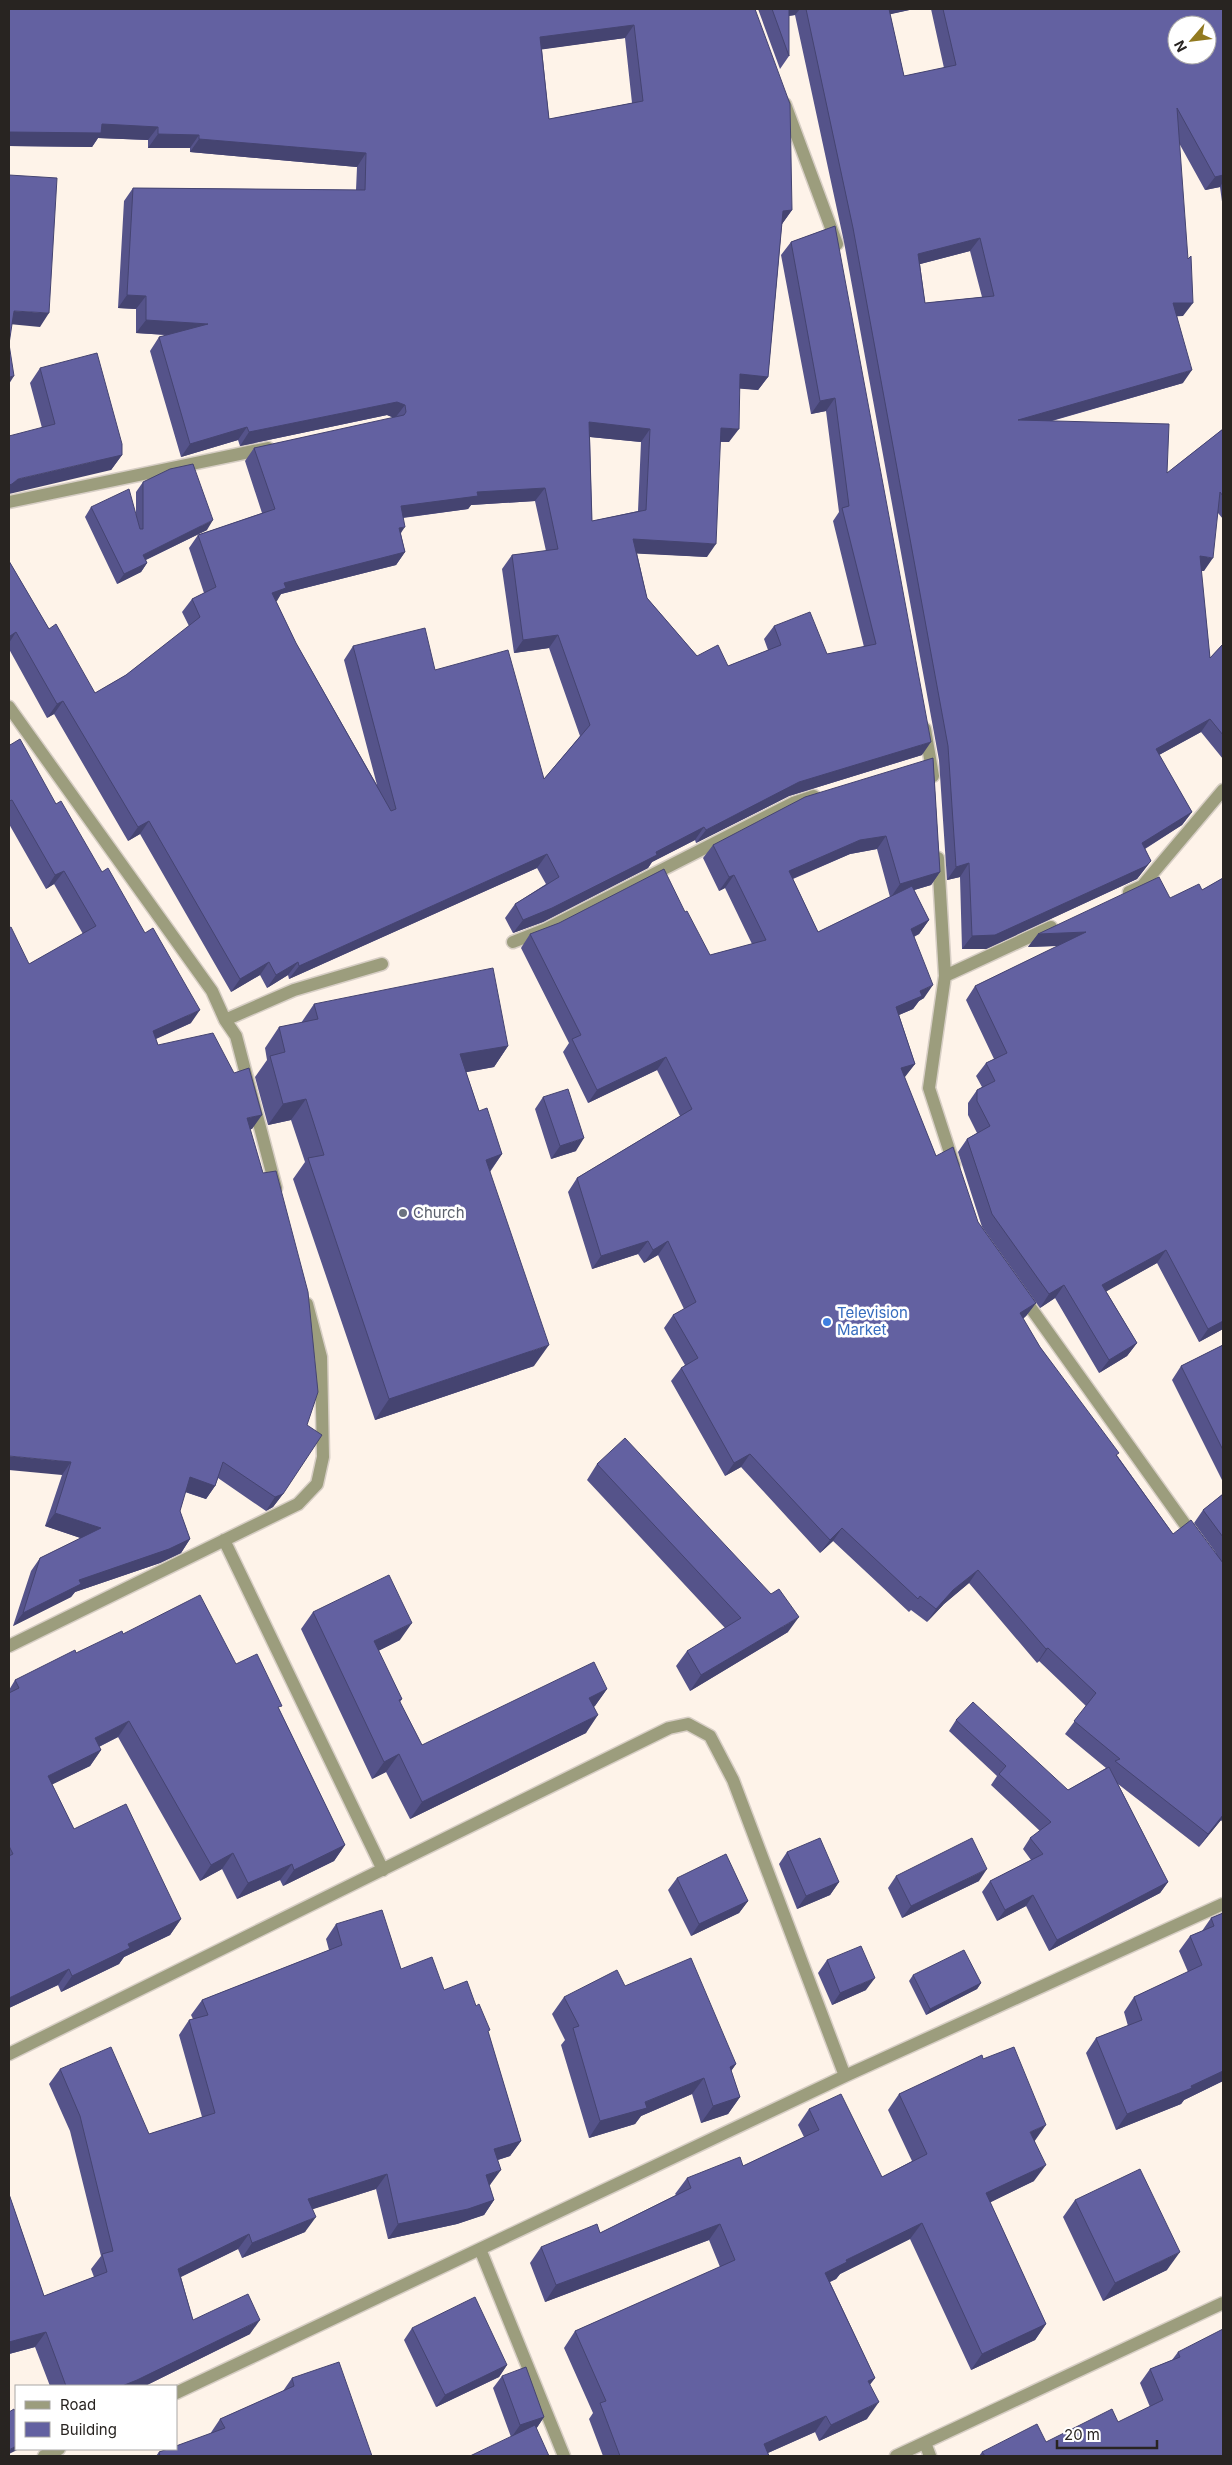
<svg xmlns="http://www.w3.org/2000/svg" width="1232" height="2465" font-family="Inter,sans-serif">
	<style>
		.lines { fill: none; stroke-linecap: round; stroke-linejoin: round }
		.street-casing { stroke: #d7cec5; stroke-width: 15 }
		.street { stroke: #9c9d7d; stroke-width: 12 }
		.wall { fill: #55538a; fill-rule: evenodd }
		.shaded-wall { fill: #454471 }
		.building { fill: #6361a1; stroke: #454471; fill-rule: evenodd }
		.worship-dot { fill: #6b7280; stroke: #fff; stroke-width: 2 }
		.shop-dot { fill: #3f7fe0; stroke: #fff; stroke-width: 2 }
		.labels { text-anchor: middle; stroke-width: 5; stroke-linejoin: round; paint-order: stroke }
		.worship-label { font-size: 15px; fill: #5b616d; stroke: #fff; text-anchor: start }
		.shop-label { font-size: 15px; fill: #366cbe; stroke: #fff; text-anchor: start }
	</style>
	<rect width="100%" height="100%" fill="#fef3e9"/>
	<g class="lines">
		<defs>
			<path id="street" d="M785,104L837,244
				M9,502L268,448
				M9,707L212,991L225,1020L236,1036L276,1188
				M925,729L933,776
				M938,858L945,976L929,1088L954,1165
				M1129,892L1142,886L1223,790
				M513,942L546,929L793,803L814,796
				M945,976L1051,927
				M225,1020L294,990L382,964
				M1023,1297L1194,1537
				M224,1540L383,1870
				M9,1646L298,1504L317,1484L323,1457L321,1357L307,1304
				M9,2054L669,1728L688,1724L710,1736L733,1780L845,2076
				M480,2249L564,2456
				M176,2393L845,2076L1223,1904
				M925,2443L930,2456
				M44,2456L59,2449
				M896,2456L1223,2303"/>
		</defs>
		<use href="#street" class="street-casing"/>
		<use href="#street" class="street"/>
	</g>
	<path class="wall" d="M9,9H755L792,210L782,224L768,377L758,390L740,388L729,442H720L707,557L637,553L647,598L697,656L728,666L768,650L764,639L774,626L827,654L864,647L833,521L839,512L826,411L811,414L781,255L791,242L835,226L922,755L789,796L696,843L695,840L652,862L648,868L543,922L513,933L505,918L515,904L546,884L537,868L289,979L288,975L267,988L260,975L231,992L140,834L128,841L54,714L47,718L9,649V561L49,629L95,693L126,675L189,626L182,612L192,599L204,593L189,548L198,535L262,513L245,461L254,448L394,418L387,415L240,446L238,440L181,457L150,351L159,337L167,335L136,333V309L118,308L124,201L133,188L356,190L357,167L190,152V148H148V140L98,138L92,147L9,146ZM625,38L632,103L549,119L542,49ZM590,437L641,442L638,511L592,521ZM535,501L546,551L512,555L502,569L514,653L549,648L580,736L544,779L435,670L353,646L344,660L377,785L296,643L276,601L281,594L396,565L405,552L401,534L403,518L468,509L471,505Z
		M758,9H914L890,14L904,76L944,68L931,9H1223V209L1220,187L1205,190L1179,143L1183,316H1177L1183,383L1052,421L1167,473L1223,429V519L1218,513L1204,571H1201L1210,658L1223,644V759L1201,732L1159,755L1192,812L1182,825L1145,849L1151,861L1137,879L986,949H962L960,877L947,880L939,760L844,242L795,15L789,16V56L780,69ZM970,251L982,297L925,303L920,264Z
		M40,368L122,455L111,470L42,428L30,383Z
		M143,482L207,530L146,560L147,563L141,572L117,584L85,517L91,507L136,517V492Z
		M9,743L56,804L191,1023L156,1039L158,1045L252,1129H250L283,1494L273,1507L266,1511L218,1478L215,1486L206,1499L185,1492L180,1511L190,1539L181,1553L160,1563L75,1592L71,1597L13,1626L31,1571L40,1558L81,1538L45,1526L62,1475L29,964L83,934L54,884L46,889L9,824Z
		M933,758L940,872L931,885L914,890L929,920L919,934L914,937L924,998L919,1001L913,1009L899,1015L915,1064L904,1077L936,1156L978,1222L1036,1303L1026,1316L1023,1319L1040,1347L1173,1534L1216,1553L1194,1523L1203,1510L1223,1494V1823L1221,1820L1199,1847L1118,1784L1168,1882L1160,1893L1049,1951L1026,1906L997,1921L982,1892L990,1881L1031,1860L1023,1849L1030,1838L1040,1831L991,1785L997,1776L949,1731L956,1720L1068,1790L1106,1768L1065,1734L1086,1706L1039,1661L1037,1663L969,1583L944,1604L927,1622L911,1610L909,1612L833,1541L820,1553L741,1467L725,1476L671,1381L681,1368L685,1365L664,1328L673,1315L684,1309L658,1255L644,1263L638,1254L592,1269L568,1192L577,1178L680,1116L657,1070L588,1103L563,1052L569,1043L521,948L530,934L685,912L710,955L752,944L725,888L719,891L703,858L713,845ZM877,849L890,897L818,932L793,879L850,854Z
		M1223,878V1329L1199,1342L1157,1263L1106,1291L1137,1343L1127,1356L1099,1373L1055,1298L1040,1308L982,1227L958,1152L967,1139L977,1133L968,1115V1103L977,1090L982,1087L976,1076L986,1063L994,1059L966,1000L975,986L1058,946L1028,947L1038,934L1202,890Z
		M314,1004L508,1046L494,1067L466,1072L479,1111L502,1154L490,1172L534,1366L375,1420L293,1179L305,1162L291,1120L268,1125L255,1077L267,1060L265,1048L279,1027L301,1023Z
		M543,1097L576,1151L551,1159L535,1109Z
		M1223,1345V1482L1172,1380L1181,1366Z
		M597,1464L788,1632L690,1691L676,1666L687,1651L725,1628L587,1480Z
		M313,1612L400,1640L378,1651L402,1699L400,1702L422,1745L607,1689L594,1707L586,1733L410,1819L386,1772L372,1779L301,1629Z
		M123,1634L236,1664L279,1709L345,1845L334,1861L283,1886L280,1880L237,1899L222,1869L200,1881L118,1737L99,1747L101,1750L90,1766L52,1784L74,1829L181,1919L170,1935L124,1957L119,1964L61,1992L58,1985L9,2008V1690L15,1680Z
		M787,1852L839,1882L830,1895L797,1909L779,1864Z
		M896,1876L979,1881L902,1918L888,1888Z
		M677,1878L748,1901L739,1913L691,1936L668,1890Z
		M1223,1913V2081L1184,2100L1181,2104L1116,2130L1086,2053L1096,2038L1128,2026L1124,2012L1134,1997L1188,1972L1179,1951L1190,1936L1202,1931L1211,1918Z
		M336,1924L401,1969L476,2006L488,2032L521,2141L510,2156L498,2160L490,2185L489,2186L494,2200L484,2215L457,2224L388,2239L376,2189L312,2209L305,2232L242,2258L238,2249L181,2277L193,2320L250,2334L145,2386H50L35,2347L9,2354V2194L44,2296L94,2277L91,2269L101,2256L70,2131L49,2084L60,2069L149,2134L202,2117L179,2035L189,2020L193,2019L191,2015L202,2000L329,1950L326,1939Z
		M827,1960L866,1990L832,2005L818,1973Z
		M913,1975L981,1983L977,1989L926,2015L909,1981Z
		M625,1986L736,2064L731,2071L740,2097L728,2114L701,2123L692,2094L641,2116L635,2124L589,2138L561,2045L565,2040L552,2014L564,1997Z
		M983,2059L1035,2141L1034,2181L990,2202L1046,2324L1035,2340L971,2370L910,2239L840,2274L836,2279L830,2282L875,2378L870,2384L867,2419L819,2441L815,2432L768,2453L769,2456H603L589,2419L593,2413L564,2348L575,2331L720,2267L709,2240L545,2302L530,2263L541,2247L600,2233L676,2195L675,2194L687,2178L743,2166L804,2137L798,2125L809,2109L882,2177L912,2161L888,2110L899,2094Z
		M1075,2200L1167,2270L1103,2301L1063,2217Z
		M412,2328L507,2365L499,2377L436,2407L404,2340Z
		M1178,2352L1223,2456H979L982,2452L1046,2442L1118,2422L1150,2407L1140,2383L1150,2369L1172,2360Z
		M502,2376L544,2417L536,2429L511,2437L493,2388Z
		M292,2378L372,2456H156L159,2452L210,2434L220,2419L283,2391Z"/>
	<path class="shaded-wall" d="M785,9H800L795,15L779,17Z
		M884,9H914L878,17Z
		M634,25L625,38L531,51L540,37Z
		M102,124L158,127L148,140L98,138L92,147L9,146V132Z
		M158,134L199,135L190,148H148Z
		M199,139L366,153L357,167L190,152Z
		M1223,175V182L1220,187L1205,190L1215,177Z
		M792,210L782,224H774L783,211Z
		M980,238L970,251L909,267L918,254Z
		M127,295L146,296L136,309L118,308Z
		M1173,303H1193L1183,316L1164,317Z
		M14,311L49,313L40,327L9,324Z
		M146,320L208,324L199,337L136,333Z
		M1192,370L1183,383L1008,433L1018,420Z
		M740,374L768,377L758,390L731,388Z
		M14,376L9,384V377Z
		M835,398L826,411L811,414L820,401Z
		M397,402L405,405L395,418L387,415L240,446L249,432Z
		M589,422L650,429L641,442L580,436Z
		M247,427L238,440L181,457L190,444Z
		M721,428L739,429L729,442L711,441Z
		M122,455L111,470L9,494V485L18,479Z
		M545,488L535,501L471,505L468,509L392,519L401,506L477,492Z
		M213,520L207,530L137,564L143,555Z
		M405,527L396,540L399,528Z
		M633,539L716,544L707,557L624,553Z
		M405,552L396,565L281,594L277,601L263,606L272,593L284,583Z
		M1200,556L1213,558L1204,571L1190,570Z
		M147,563L141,572L117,584L124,574Z
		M16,632L9,643V638L10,636Z
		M558,635L549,648L514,653L523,640Z
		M63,701L54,714L47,718L57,704Z
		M1210,719L1201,732L1146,762L1156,749Z
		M931,742L922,755L789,796L696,843L706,830L799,782Z
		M1192,812L1182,825L1133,856L1142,843Z
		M149,821L140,834L128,841L138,827Z
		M704,827L695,840L652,862L648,868L543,922L513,933L523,920Z
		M886,836L877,849L850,854L780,884L789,871L860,840Z
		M547,854L537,868L289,979L299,966Z
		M1151,861L1137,879L986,949H962L972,936Z
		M969,863L960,877L947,880L956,867Z
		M64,871L54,884L46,889L55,875Z
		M940,872L931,885L891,897L900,884Z
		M734,875L725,888L719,891L729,877Z
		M929,920L919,934L901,942L911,929Z
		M1086,932L1077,945L1028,947L1038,934Z
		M269,962L260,975L231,992L240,979Z
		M298,962L288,975L267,988L276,975Z
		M933,985L924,998L919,1001L913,1009L887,1020L896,1007L920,991Z
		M200,1010L191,1023L144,1044L153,1031Z
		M508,1046L494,1067L446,1076L460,1054Z
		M666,1057L657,1070L588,1103L597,1090Z
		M915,1064L905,1077L892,1081L901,1068Z
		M306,1099L291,1120L268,1125L283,1104Z
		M262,1115L252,1129L237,1132L247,1118Z
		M584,1138L576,1151L551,1159L560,1146Z
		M502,1154L487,1175L486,1160Z
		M648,1241L638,1254L592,1269L601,1256Z
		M668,1241L658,1255L644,1263L653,1250Z
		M1166,1250L1157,1263L1093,1299L1102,1285Z
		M1064,1285L1055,1298L1040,1308L1049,1294Z
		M1036,1303L1026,1316L1010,1327L1020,1313Z
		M1223,1321V1329L1199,1342L1208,1329Z
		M1137,1343L1127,1356L1099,1373L1109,1360Z
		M549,1345L534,1366L375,1420L389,1399Z
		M750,1454L741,1467L725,1476L734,1463Z
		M9,1456L71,1462L62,1475L9,1470Z
		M190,1477L215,1486L206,1499L180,1490Z
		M283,1494L273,1507L266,1511L275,1497Z
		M55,1513L101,1528L92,1542L45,1526Z
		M842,1528L833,1541L820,1553L830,1540Z
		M190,1539L181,1553L160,1563L75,1592L71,1597L13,1626L23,1613L79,1580Z
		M978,1570L969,1583L944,1604L927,1622L936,1609L953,1590Z
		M799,1617L788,1632L690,1691L701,1675Z
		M412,1623L400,1640L362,1659L374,1641Z
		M1048,1648L1039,1661L1037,1663L1046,1649Z
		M607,1689L595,1706L577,1715L589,1698Z
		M598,1715L586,1733L410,1819L422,1802Z
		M129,1721L118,1737L84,1754L95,1738Z
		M101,1750L90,1766L37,1792L48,1776Z
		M399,1754L386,1772L372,1779L384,1762Z
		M1223,1815L1221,1820L1199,1847L1208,1834Z
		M345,1845L334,1861L283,1886L294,1870Z
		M233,1853L222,1869L200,1881L211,1865Z
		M292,1864L280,1880L237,1899L248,1883Z
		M987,1869L979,1881L902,1918L911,1906Z
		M839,1882L830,1895L797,1909L806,1896Z
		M1168,1882L1160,1893L1049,1951L1057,1940Z
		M1033,1895L1026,1906L997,1921L1005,1910Z
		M748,1901L739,1913L691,1936L699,1924Z
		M181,1919L170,1935L124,1957L119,1964L61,1992L72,1976L128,1944Z
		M69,1969L58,1985L9,2008V1998Z
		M875,1978L866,1990L832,2005L840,1993Z
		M981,1983L977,1989L926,2015L930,2009Z
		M736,2064L724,2081L730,2067Z
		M1223,2071V2081L1184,2100L1181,2104L1116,2130L1127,2114Z
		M704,2078L692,2094L641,2116L635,2124L589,2138L600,2121Z
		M740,2097L728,2114L701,2123L713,2106Z
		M1046,2125L1034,2142L1030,2132Z
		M521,2141L510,2156L484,2164L494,2149Z
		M1046,2165L1034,2181L975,2210L986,2193Z
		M501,2170L490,2185L475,2190L486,2175Z
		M387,2174L376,2189L298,2214L308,2199Z
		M494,2200L484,2215L457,2224L388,2239L398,2224Z
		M316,2217L305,2232L242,2258L252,2243Z
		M922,2223L910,2239L840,2274L836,2279L814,2289L825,2273L846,2260Z
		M720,2224L709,2240L545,2302L556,2285Z
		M249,2234L238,2249L168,2283L178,2269Z
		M1180,2252L1167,2270L1103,2301L1115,2283Z
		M260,2320L250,2334L145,2386H122Z
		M1046,2324L1035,2340L971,2370L982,2354Z
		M46,2332L35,2347L9,2354V2342Z
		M507,2365L499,2377L436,2407L445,2395Z
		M875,2378L863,2394L868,2381Z
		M879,2402L867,2419L819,2441L831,2425Z
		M826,2416L815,2432L761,2456L764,2444Z
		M544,2417L536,2429L511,2438L520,2425Z
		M16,2446V2449H19L9,2454V2450Z"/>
	<path class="building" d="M9,9H755L790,104L792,210L783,211L768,377L740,374L739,429L721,428L716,544L633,539L647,598L697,656L718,645L728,666L781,645L774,626L810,612L827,654L876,644L842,508L849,506L835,398L820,401L791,242L835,226L931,742L799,782L706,830L704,827L656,852L657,855L552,908L523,920L515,904L559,877L547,854L299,966L298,962L276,975L269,962L240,979L149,821L138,827L63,701L57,704L16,632L10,636L9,634V561L49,629L56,624L95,693L126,675L200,617L192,599L216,587L198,535L275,509L254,448L404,415L406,412L405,405L397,402L249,432L247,427L190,444L159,337L208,324L146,320V296L127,295L133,188L365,190L366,153L199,139V135L158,134V127L102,124L101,133L9,132ZM634,25L643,101L549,119L540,37ZM589,422L650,429L646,510L592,521ZM545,488L558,549L512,555L523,640L558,635L590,725L544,779L508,650L435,670L425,628L353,646L396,809L391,811L296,643L272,593L286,588L284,583L405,552L399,528L405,527L401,506L478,496L477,492Z
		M772,9H789V56Z
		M806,9H889L904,76L956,65L943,9H1223V175L1215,177L1177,108L1188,259L1191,256L1193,303H1173L1192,370L1018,420L1169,424L1167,473L1223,429V496L1220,492L1213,558L1200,556L1210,658L1223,644V735L1210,719L1156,749L1192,812L1142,843L1151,861L1146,866L995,935L972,936L969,863L956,867L948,746L853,228ZM1177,25H1207V55H1177ZM980,238L994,296L925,303L918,254Z
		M9,175L57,178L49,313L14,311L9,344L14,376L9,377Z
		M97,353L122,444V455L18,479L12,484L9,485V436L55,424L40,368Z
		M193,464L213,520L143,555L147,563L124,574L91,507L129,489L140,529H143V482L170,469Z
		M20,739L56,804L61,801L102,872L108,868L145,933L153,928L200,1010L153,1031L158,1045L213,1033L234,1073L249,1068L262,1115L247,1118L263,1173L276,1171L308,1292L318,1392L307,1425L322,1435L283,1494L275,1497L223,1462L215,1486L190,1477L180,1511L190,1539L169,1549L79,1580L81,1584L23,1613L40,1558L101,1528L55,1513L71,1462L9,1456V928L11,927L29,964L96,926L64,871L55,875L12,800L9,801V743L10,745Z
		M933,758L940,872L900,884L886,836L860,840L789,871L818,932L912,886L929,920L911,929L933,985L920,991L922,996L896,1007L915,1064L901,1068L936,1156L953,1147L978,1222L1036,1303L1020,1313L1040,1347L1119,1453L1116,1455L1173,1534L1191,1520L1223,1563V1815L1208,1834L1115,1761L1120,1759L1074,1721L1096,1693L1048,1648L1046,1649L978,1570L953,1590L936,1609L920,1596L918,1599L842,1528L830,1540L750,1454L734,1463L681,1368L698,1358L673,1315L696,1302L668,1241L653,1250L648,1241L601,1256L577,1178L692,1109L666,1057L597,1090L572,1039L581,1035L530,934L559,923L664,869L685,912L687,911L710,955L766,940L734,875L729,877L713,845L805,797Z
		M1159,877L1170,898L1199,884L1202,890L1223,878V1321L1208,1329L1166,1250L1102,1285L1137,1343L1109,1360L1064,1285L1049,1294L992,1214L967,1139L990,1126L977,1101V1090L995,1081L986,1063L1007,1053L975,986L1086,932L1038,934Z
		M493,968L508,1046L460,1054L479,1111L487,1108L502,1154L486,1160L549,1345L389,1399L308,1158L324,1155L306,1099L283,1104L270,1056L285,1052L279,1027L318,1019L314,1004Z
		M568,1089L584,1138L560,1146L543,1097Z
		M1223,1345V1450L1181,1366Z
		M625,1438L771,1594L779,1589L799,1617L701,1675L687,1651L741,1618L597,1464Z
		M1223,1494V1537L1203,1510Z
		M389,1575L412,1623L374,1641L402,1699L399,1700L422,1745L594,1662L607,1689L589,1698L598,1715L422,1802L399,1754L384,1762L313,1612Z
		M200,1595L236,1664L257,1654L282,1706L278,1707L345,1845L294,1870L292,1864L248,1883L233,1853L211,1865L129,1721L95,1738L101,1750L48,1776L74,1829L126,1804L181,1919L128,1944L130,1948L72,1976L69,1969L9,1998V1856L13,1854L9,1846V1693L19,1688L15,1680L75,1650L76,1653L122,1631L123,1634Z
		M973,1702L1068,1790L1109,1767L1168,1882L1057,1940L1033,1895L1005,1910L990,1881L1043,1854L1030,1838L1051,1822L999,1774L1006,1766L956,1720Z
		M820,1838L839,1882L806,1896L787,1852Z
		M972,1838L987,1869L911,1906L896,1876Z
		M726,1854L748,1901L699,1924L677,1878Z
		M382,1910L401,1969L432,1957L444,1990L467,1981L476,2006L479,2004L490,2030L488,2031L521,2141L494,2149L501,2170L486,2175L494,2200L468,2209L398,2224L387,2174L308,2199L316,2217L252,2243L249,2234L178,2269L193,2320L248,2294L260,2320L137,2380L122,2386H66L46,2332L9,2342V2194L44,2296L107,2272L102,2254L113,2251L80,2116L60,2069L111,2047L149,2134L215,2113L189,2020L208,2015L202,2000L342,1945L336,1924Z
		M1223,1913V2071L1191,2086L1192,2088L1127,2114L1096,2038L1142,2020L1134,1997L1202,1965L1190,1936L1214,1926L1211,1918Z
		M861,1946L875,1978L840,1993L827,1960Z
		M964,1950L981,1983L930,2009L913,1975Z
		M691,1958L736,2064L730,2067L740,2097L713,2106L704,2078L645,2102L647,2108L600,2121L573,2028L579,2026L564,1997L617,1970L625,1986Z
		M1014,2047L1046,2125L1030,2132L1046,2165L986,2193L1046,2324L982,2354L922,2223L846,2260L847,2262L825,2273L875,2378L868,2381L879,2402L831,2425L826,2416L764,2444L769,2456H620L600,2403L606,2401L575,2331L735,2260L720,2224L556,2285L541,2247L597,2224L600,2233L691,2188L687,2178L740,2157L743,2166L819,2130L809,2109L841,2094L882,2177L927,2154L899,2094L982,2055L983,2059Z
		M1140,2169L1180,2252L1115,2283L1075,2200Z
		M475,2297L507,2365L445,2395L412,2328Z
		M1223,2329V2456H985L982,2452L1037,2424L1046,2442L1112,2409L1118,2422L1163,2400L1150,2369L1180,2357L1178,2352Z
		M339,2362L372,2456H160L159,2452L168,2449H176V2446L225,2428L220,2419L294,2386L292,2378Z
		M526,2367L544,2417L520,2425L502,2376Z
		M14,2409L16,2413V2446L9,2450V2412Z
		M535,2425L549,2456H470Z"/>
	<circle class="worship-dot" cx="403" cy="1213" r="5"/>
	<circle class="shop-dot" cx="827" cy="1322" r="5"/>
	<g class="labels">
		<g class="worship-label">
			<text x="413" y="1218">Church</text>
		</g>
		<g class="shop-label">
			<text x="837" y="1318">Television<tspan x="837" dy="17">Market</tspan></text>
		</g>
	</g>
	<rect width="1232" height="2465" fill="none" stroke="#282421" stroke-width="20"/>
	<rect x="15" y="2385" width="162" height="65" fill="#ffffff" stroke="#a9a7a6"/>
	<rect x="25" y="2401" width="25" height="8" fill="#9c9d7d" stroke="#a9a7a6"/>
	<text x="60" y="2410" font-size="15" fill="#282421">Road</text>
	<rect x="25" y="2422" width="25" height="15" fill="#6361a1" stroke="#a9a7a6"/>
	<text x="60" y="2435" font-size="15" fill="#282421">Building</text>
	<g transform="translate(1192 40) rotate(242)"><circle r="24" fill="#ffffff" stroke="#a9a7a6"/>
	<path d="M0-4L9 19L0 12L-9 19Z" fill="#927a20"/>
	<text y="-8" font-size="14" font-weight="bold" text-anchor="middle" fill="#282421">N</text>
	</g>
	<path d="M1057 2440v8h100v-8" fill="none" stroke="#282421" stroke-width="2.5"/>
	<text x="1064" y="2440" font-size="15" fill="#282421" stroke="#ffffff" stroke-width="4" paint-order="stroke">20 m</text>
</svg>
